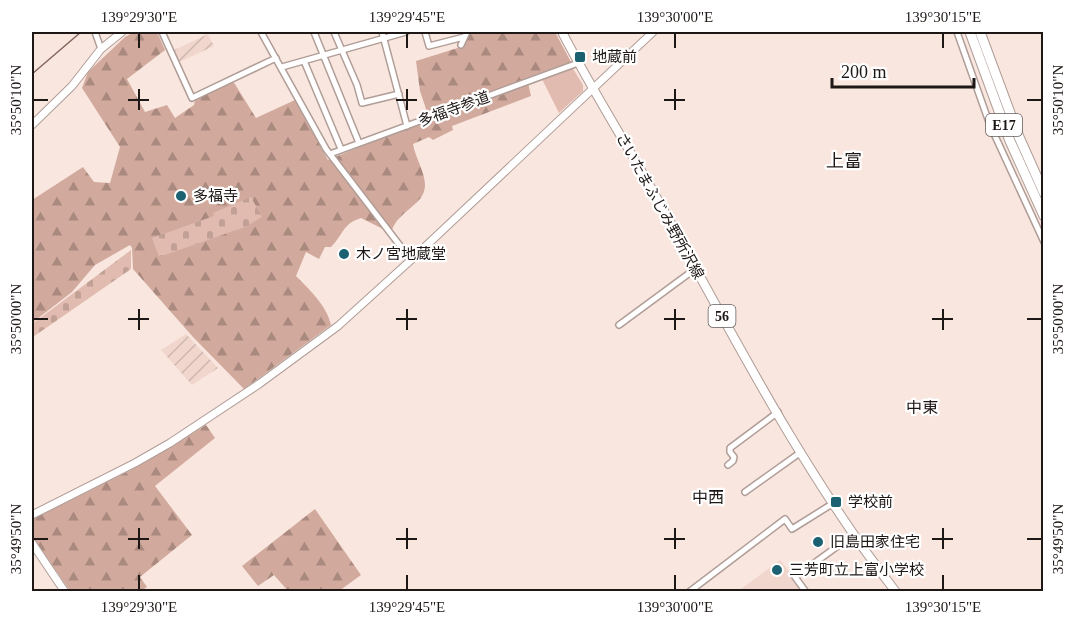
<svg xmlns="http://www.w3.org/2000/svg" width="1075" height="623" font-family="'Times New Roman','Noto Sans JP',serif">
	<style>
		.built { fill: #f1d6cd }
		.industrial { fill: url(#industrial-furrows) }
		.forest { fill: url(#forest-firs) }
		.cemetery { fill: url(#cemetery-stones) }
		.park { fill: #e1bbaf }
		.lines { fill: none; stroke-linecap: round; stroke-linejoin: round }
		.stream { stroke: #83665d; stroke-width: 1.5 }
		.street-casing { stroke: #b09d97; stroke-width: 8 }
		.secondary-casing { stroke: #b09d97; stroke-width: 9 }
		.primary-casing { stroke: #b09d97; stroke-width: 10 }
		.highway-casing { stroke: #b09d97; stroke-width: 11 }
		.street { stroke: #fff; stroke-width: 5 }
		.secondary { stroke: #fff; stroke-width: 7 }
		.primary { stroke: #fff; stroke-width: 8 }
		.highway { stroke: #fff; stroke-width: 9 }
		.ticks { fill: none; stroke: #1d1715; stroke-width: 2 }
		.poi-dot { fill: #1c6172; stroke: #fff; stroke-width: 2 }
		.labels { text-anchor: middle; stroke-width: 4.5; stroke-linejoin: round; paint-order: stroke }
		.shield { fill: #fff; stroke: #615d5b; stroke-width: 1.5 }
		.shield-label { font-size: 14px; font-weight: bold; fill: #1d1715 }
		.poi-label { font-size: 15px; fill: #1d1715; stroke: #fff; text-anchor: start }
		.street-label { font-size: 15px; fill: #1d1715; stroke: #fff }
		.neighbourhood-label { font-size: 16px; fill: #1d1715; stroke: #fff }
		.quarter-label { font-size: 18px; fill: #1d1715; stroke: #fff }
		.neatline { fill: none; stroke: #1d1715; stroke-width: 2 }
		.ticks-label { font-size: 15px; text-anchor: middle; fill: #1d1715 }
	</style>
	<defs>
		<pattern id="industrial-furrows" width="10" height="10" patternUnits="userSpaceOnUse" patternTransform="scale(1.5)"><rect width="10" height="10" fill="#f1d6cd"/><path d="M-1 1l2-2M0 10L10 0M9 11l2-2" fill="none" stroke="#ceb7af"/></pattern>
		<pattern id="forest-firs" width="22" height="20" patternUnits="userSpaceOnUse" patternTransform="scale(1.5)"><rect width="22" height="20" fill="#d2aa9d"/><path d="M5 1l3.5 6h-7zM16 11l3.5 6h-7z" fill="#aa897f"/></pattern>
		<pattern id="cemetery-stones" width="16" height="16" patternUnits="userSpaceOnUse" patternTransform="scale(1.5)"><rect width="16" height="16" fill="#e1bbaf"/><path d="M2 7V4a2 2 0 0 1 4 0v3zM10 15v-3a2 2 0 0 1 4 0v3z" fill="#c1a096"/></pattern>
	</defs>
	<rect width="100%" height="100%" fill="#f9e6df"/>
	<path class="built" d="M780,560L805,591L737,592Z"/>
	<path class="industrial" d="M208,34L214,46L177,63L172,51Z
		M186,334L218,368L192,385L161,350Z"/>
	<path class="forest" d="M134,32H157L165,50L127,79L145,112L167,105L175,118L194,105L195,100L233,81L256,118L295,100L328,160L379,139L430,121L420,91L416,61L464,46L470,32H555L571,62L527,78L531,96L452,126L453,130L433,140L429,137L413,144C415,157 425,172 425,185C425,206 397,210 391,233L361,218C342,224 344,234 331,247H325L319,259L306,252L296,276C309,289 327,306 331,325L244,389L193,337L133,269L132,248L130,245L95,265L72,292L32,323V200L83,167L94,182L110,183L120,147L82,88L88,72L125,37Z
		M206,425L215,438L155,486L192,535L140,577L147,587L141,591H70L32,536V519L131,470Z
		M315,509L361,575L339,591H288L274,575L258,586L242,566Z"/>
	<path class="cemetery" d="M251,197L262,217L245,227L159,257L152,238L214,216L213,213Z
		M131,250V269L33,337L32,324Z"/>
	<path class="park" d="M572,67L583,85V91L559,113L542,79Z"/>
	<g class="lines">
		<path class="stream" d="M32,74L81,32"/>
		<defs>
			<path id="street" d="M95,32L101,49
				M162,32L192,98L276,58
				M261,32L326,149L411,260
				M314,32L359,143
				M334,32L357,85L362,103L399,94
				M382,32L407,126
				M425,32L429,46L464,37
				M957,32L990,125L1044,242
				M461,45L467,32
				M304,61L341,149
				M282,67L406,32
				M330,154L578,63
				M619,325L695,269
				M728,465L733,461L734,457L730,452V448L778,412
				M745,492L801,452
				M689,592L785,519L792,529L832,504
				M806,592L795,577L853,535"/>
			<path id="secondary" d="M32,125L72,86L101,49L122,32
				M32,515L135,463L170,443L259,384L338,326L411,260L653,32
				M32,543L65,592"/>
			<path id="primary" d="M562,32C592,90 627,145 659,202C732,333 803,473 896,592"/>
			<path id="highway" d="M970,32L1010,141L1044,216
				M980,32L1019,137L1044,193"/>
		</defs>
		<use href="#street" class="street-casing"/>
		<use href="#secondary" class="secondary-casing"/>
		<use href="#primary" class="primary-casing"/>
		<use href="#highway" class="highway-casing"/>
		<use href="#street" class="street"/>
		<use href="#secondary" class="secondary"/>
		<use href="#primary" class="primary"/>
		<use href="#highway" class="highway"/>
	</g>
	<path class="ticks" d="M139,33V48M407,33V48M675,33V48M943,33V48M139,89V110M407,89V110M675,89V110M33,100H48M128,100H149M396,100H417M664,100H685M1027,100H1042M139,309V330M407,309V330M675,309V330M943,309V330M33,319H48M128,319H149M396,319H417M664,319H685M932,319H953M1027,319H1042M139,528V549M407,528V549M675,528V549M943,528V549M33,539H48M128,539H149M396,539H417M664,539H685M932,539H953M1027,539H1042M139,575V590M407,575V590M675,575V590M943,575V590"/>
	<g class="poi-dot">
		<rect x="574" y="51" width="12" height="12" rx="3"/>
		<circle cx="181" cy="196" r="6"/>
		<circle cx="344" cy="254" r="6"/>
		<rect x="830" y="496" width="12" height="12" rx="3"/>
		<circle cx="818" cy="542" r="6"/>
		<circle cx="777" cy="570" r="6"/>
	</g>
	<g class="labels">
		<g class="shield">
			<rect x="986" y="114" width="36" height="22" rx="4.5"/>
			<rect x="708.5" y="305" width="27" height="22" rx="4.5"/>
		</g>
		<g class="shield-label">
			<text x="1004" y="130">E17</text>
			<text x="722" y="321">56</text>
		</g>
		<g class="poi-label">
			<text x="592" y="62">地蔵前</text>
			<text x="193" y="201">多福寺</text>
			<text x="356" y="259">木ノ宮地蔵堂</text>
			<text x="848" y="507">学校前</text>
			<text x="830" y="547">旧島田家住宅</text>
			<text x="789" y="575">三芳町立上富小学校</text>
		</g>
		<g class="street-label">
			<text transform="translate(454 109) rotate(-20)" y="5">多福寺参道</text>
			<text transform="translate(660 206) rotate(61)" y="5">さいたまふじみ野所沢線</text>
		</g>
		<g class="neighbourhood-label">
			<text x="922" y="413">中東</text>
			<text x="708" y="503">中西</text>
		</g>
		<g class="quarter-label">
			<text x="844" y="167">上富</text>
		</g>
	</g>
	<rect width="1075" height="623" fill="none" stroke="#ffffff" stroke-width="66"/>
	<path d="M832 78v9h142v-9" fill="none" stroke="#1d1715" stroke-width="3"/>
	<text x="841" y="78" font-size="18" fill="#1d1715" stroke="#ffffff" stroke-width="4.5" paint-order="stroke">200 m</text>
	<rect x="33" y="33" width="1009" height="557" class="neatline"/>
	<g class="ticks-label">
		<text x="139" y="22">139°29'30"E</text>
		<text x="407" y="22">139°29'45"E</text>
		<text x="675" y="22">139°30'00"E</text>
		<text x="943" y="22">139°30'15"E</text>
		<text transform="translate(16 100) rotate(-90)" y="5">35°50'10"N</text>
		<text transform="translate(1058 100) rotate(-90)" y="5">35°50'10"N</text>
		<text transform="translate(16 319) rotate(-90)" y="5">35°50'00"N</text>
		<text transform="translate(1058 319) rotate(-90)" y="5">35°50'00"N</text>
		<text transform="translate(16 539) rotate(-90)" y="5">35°49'50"N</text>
		<text transform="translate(1058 539) rotate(-90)" y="5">35°49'50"N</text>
		<text x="139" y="612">139°29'30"E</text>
		<text x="407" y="612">139°29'45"E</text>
		<text x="675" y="612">139°30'00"E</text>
		<text x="943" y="612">139°30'15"E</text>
	</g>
</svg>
